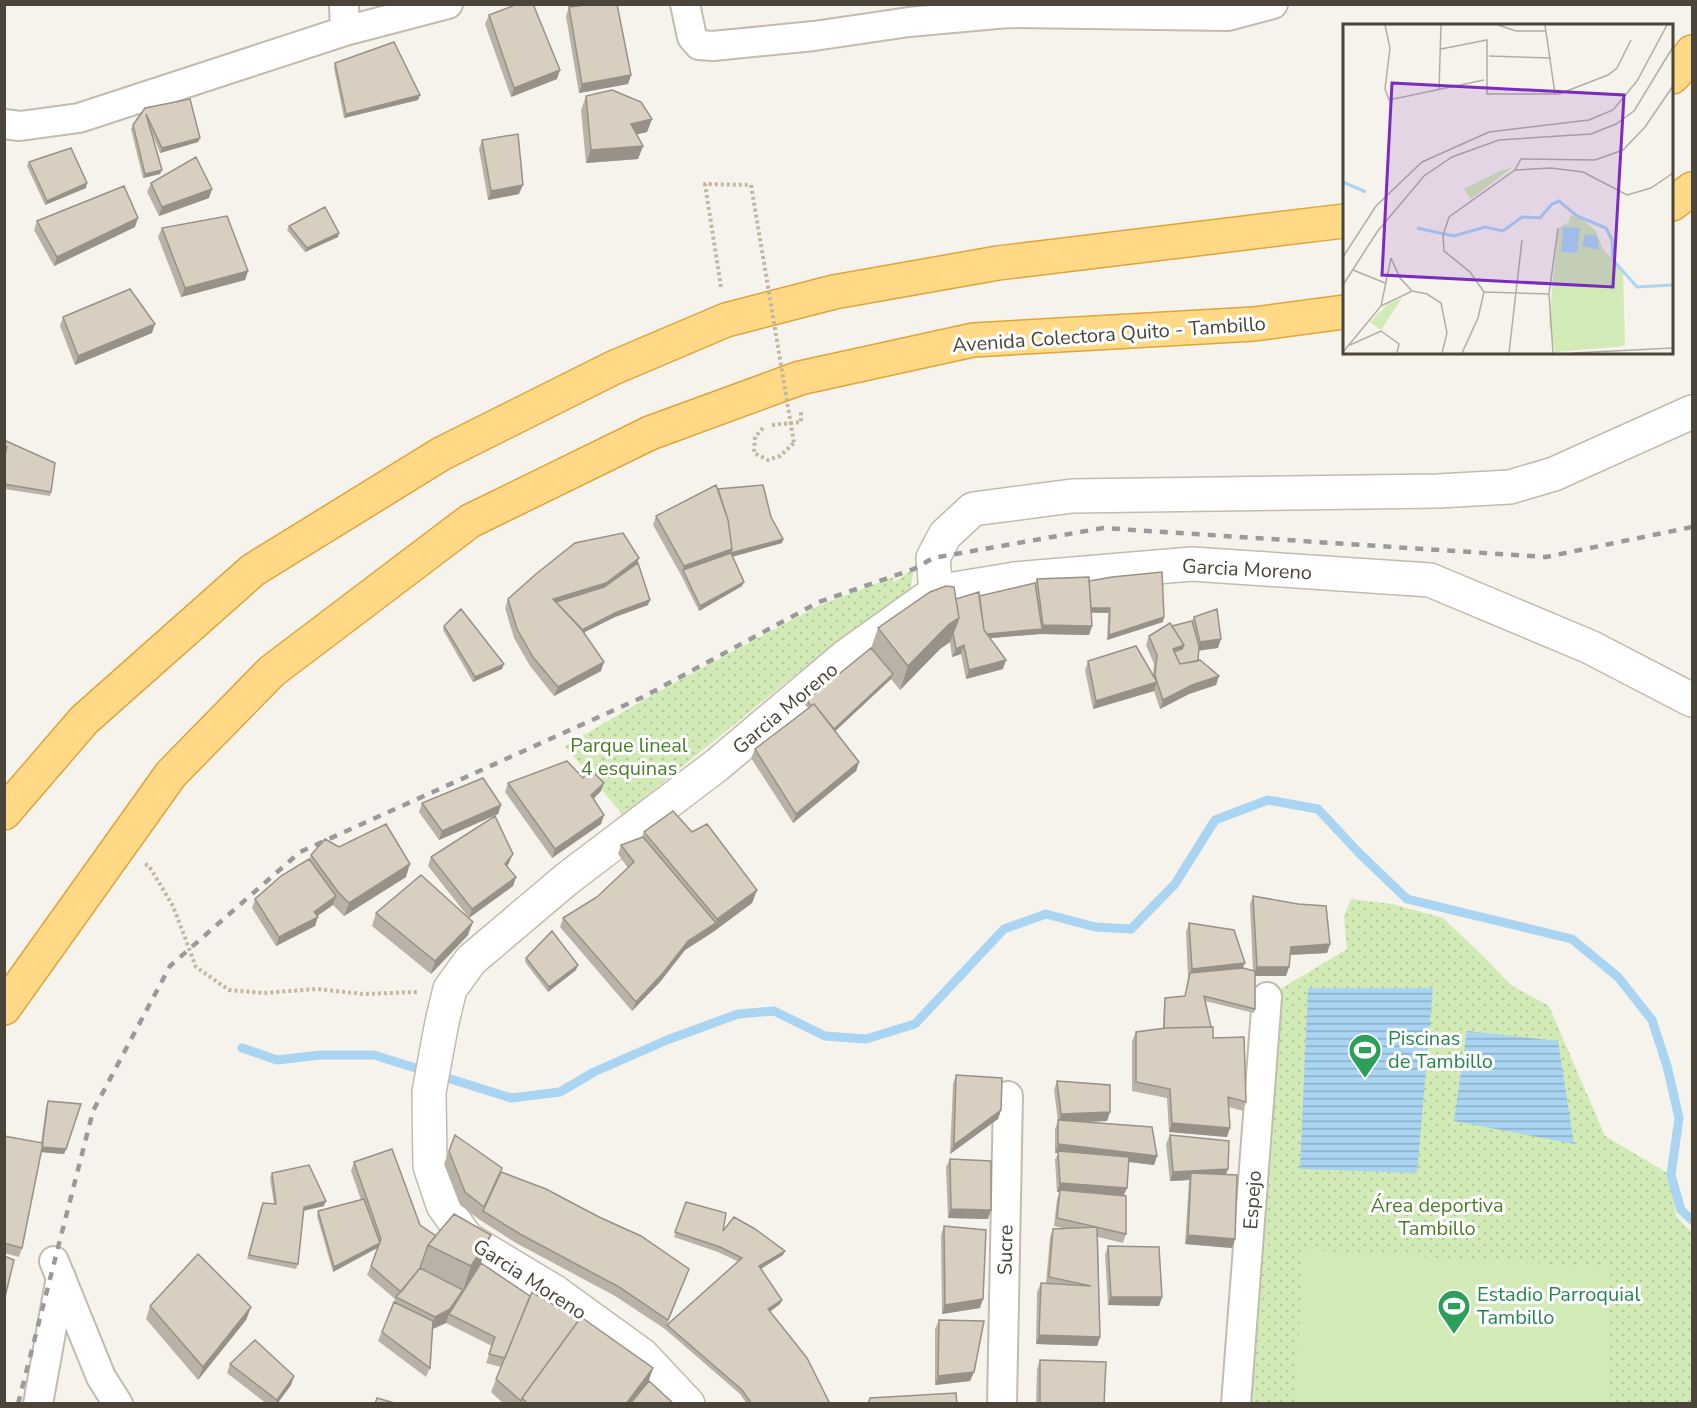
<svg xmlns="http://www.w3.org/2000/svg" width="1697" height="1408" font-family="'Nunito Sans',sans-serif">
	<style>
		.grass { fill: url(#grass-dots) }
		.garden { fill: #d2eab5 }
		.water { fill: url(#water-rules) }
		.lines { fill: none; stroke-linecap: round; stroke-linejoin: round }
		.stream { stroke: #a9d4f2; stroke-width: 9 }
		.minor-casing { stroke: #c2bbae; stroke-width: 32 }
		.tertiary-casing { stroke: #c2bbae; stroke-width: 36 }
		.trunk-casing { stroke: #e0a43c; stroke-width: 36 }
		.path { stroke: #c4b79f; stroke-width: 4; stroke-dasharray: 3 3; stroke-linecap: butt }
		.minor { stroke: #fff; stroke-width: 28 }
		.tertiary { stroke: #fff; stroke-width: 33 }
		.trunk { stroke: #ffd985; stroke-width: 33 }
		.rail { stroke: #9a9a9a; stroke-width: 4.5; stroke-dasharray: 8 8; stroke-linecap: butt }
		.path-bridge { stroke: #c4b79f; stroke-width: 4; stroke-dasharray: 3 3; stroke-linecap: butt }
		.wall { fill: #bab2a6 }
		.shaded-wall { fill: #979187 }
		.building { fill: #d8cfc1; stroke: #979187; stroke-width: 1.5 }
		.labels { text-anchor: middle; stroke-width: 6; stroke-linejoin: round; paint-order: stroke }
		.street-label { font-size: 20px; fill: #4b4439; stroke: #fff }
		.park-label { font-size: 20px; fill: #4a7f2a; stroke: #fff }
		.leisure-label { font-size: 20px; fill: #27864d; stroke: #fff; text-anchor: start }
		.inset-river { fill: none; stroke: #a9d4f2; stroke-width: 3 }
		.inset-road { fill: none; stroke: #b2ada4; stroke-width: 1.5 }
		.view { fill: #7b2cbf; fill-opacity: 0.15; stroke: #7b2cbf; stroke-width: 3 }
		.inset-edge { fill: none; stroke: #4b4439; stroke-width: 3 }
	</style>
	<defs>
		<pattern id="grass-dots" width="8" height="8" patternUnits="userSpaceOnUse" patternTransform="scale(1.5)"><rect width="8" height="8" fill="#d2eab5"/><path d="M2 2h.1M6 6h.1" fill="none" stroke="#b6ca9c" stroke-width="1.8" stroke-linecap="round"/></pattern>
		<pattern id="water-rules" width="6" height="5" patternUnits="userSpaceOnUse" patternTransform="scale(1.5)"><rect width="6" height="5" fill="#a9d4f2"/><path d="M0 2.5h6" fill="none" stroke="#8caec5"/></pattern>
	</defs>
	<rect width="100%" height="100%" fill="#f6f3ec"/>
	<path class="grass" d="M914,569L910,590L811,662L623,815L565,746L652,695L820,605L894,577V582Z
		M1351,899L1392,904L1443,918L1483,956L1511,985L1549,1006L1605,1136L1671,1175L1676,1216L1692,1233V1403L1241,1404L1267,997L1347,949L1344,916Z"/>
	<path class="garden" d="M1303,1250L1610,1267L1606,1403H1296Z"/>
	<path class="water" d="M1308,988H1433L1417,1173L1300,1169Z
		M1467,1031L1558,1041L1574,1144L1454,1121Z"/>
	<g class="lines">
		<path class="stream" d="M242,1048L277,1060L320,1055H374L511,1098L560,1092L594,1072L667,1040L738,1014L774,1011L825,1036L866,1039L915,1024L1004,929L1046,914L1095,927L1131,929L1175,884L1215,820L1268,800L1318,809L1360,854L1407,899L1572,939L1618,977L1652,1020L1667,1066L1679,1118L1671,1175L1681,1210L1692,1220"/>
		<defs>
			<path id="minor" d="M344,4L345,31
				M685,4L692,37L699,45L713,46L814,36L909,22L1008,13L1228,16L1273,4
				M4,124L20,126L79,118L345,31L448,4
				M54,1261L101,1377L118,1404
				M38,1404L61,1277
				M1002,1404L1008,1096
				M1236,1404L1267,997"/>
			<path id="tertiary" d="M936,592L933,558L945,535L973,509L1072,496L1438,491L1510,487L1554,474L1692,412
				M688,1404L642,1355L555,1292L467,1239L443,1205L430,1166L429,1092L442,1022L450,989L471,960L568,878L717,765L845,657L936,592L1015,579L1192,564L1430,580L1590,647L1692,700"/>
			<path id="trunk" d="M1672,77L1679,70L1692,52
				M1672,204L1692,189
				M4,813L84,720L253,570L441,454L613,368L726,320L834,292L998,263L1344,221
				M4,1008L171,774L272,671L470,521L650,433L800,378L973,340L1254,324L1344,312"/>
		</defs>
		<use href="#minor" class="minor-casing"/>
		<use href="#tertiary" class="tertiary-casing"/>
		<use href="#trunk" class="trunk-casing"/>
		<path class="path" d="M721,287L705,184L751,185
			M772,425L801,422V411
			M763,428L755,437L754,453L768,460L780,456L794,443
			M145,864L149,866L173,906L196,967L229,990L263,993L317,989L363,994L418,992"/>
		<use href="#minor" class="minor"/>
		<use href="#tertiary" class="tertiary"/>
		<use href="#trunk" class="trunk"/>
		<path class="rail" d="M18,1404L93,1111L170,966L300,852L643,697L819,602L914,569L933,558L1103,528L1546,557L1692,527"/>
		<path class="path-bridge" d="M751,185L794,443"/>
	</g>
	<path class="wall" d="M569,7L631,75L628,84L579,93L566,16Z
		M489,15L557,79L511,97L485,24Z
		M335,63L420,95L418,100L344,118L334,68Z
		M586,96L652,119L647,132L637,134L643,146L638,159L586,163L581,110Z
		M145,108L200,138L198,142L160,153L152,134L160,174L143,178L131,129L133,125Z
		M482,140L519,194L488,200L479,149Z
		M29,162L86,188L45,205L27,166Z
		M151,183L212,189L209,198L159,216L147,192Z
		M37,221L135,227L54,266L34,230Z
		M289,226L338,237L305,252L287,230Z
		M162,228L248,271L245,280L181,297L158,237Z
		M63,317L152,333L75,365L60,326Z
		M4,440L51,492L50,496L4,489V456L6,451Z
		M718,489L771,517L783,539L782,543L732,557L742,586L699,611L681,575L653,525L656,516Z
		M638,563L648,605L615,617L584,632L601,671L554,696L530,666L514,638L505,608L508,599Z
		M1037,579L1089,581L1163,622L1107,640L1108,613H1091L1092,626L1089,635L1040,634L990,638L1003,669L966,679L961,654L952,657L950,642L940,649L900,690L891,679L835,731L859,762L856,771L793,823L751,758L755,749L808,708L805,705L807,700L871,648L878,628L956,599L979,596L1035,583Z
		M1194,617L1218,648L1198,650V661L1219,676L1216,685L1189,694L1160,709L1154,691L1093,709L1085,670L1088,661L1153,674L1154,664L1146,645L1149,636L1172,626L1192,621Z
		M444,626L502,669L473,682L443,630Z
		M583,778L601,791L593,799L604,815L601,824L552,858L505,792L508,783Z
		M422,803L501,805L498,814L439,840L419,812Z
		M644,832H692L757,890L752,903L713,932L685,950L660,982L632,1011L560,927L563,918L597,897L628,868L618,854L621,845L642,837Z
		M339,847L406,877L344,916L333,905L317,916L315,926L276,946L252,908L255,899L309,860L311,855Z
		M431,857L509,863L507,866L516,877L513,886L469,918L428,866Z
		M1253,896L1330,944L1327,953L1290,955L1289,967L1286,976H1255V1009L1254,1013L1205,1001L1213,1038L1246,1102L1243,1111L1229,1107L1227,1137L1169,1132L1167,1098L1132,1091V1041L1136,1032L1163,1028L1164,1002L1165,998L1185,997L1188,978L1186,932L1189,923L1243,968L1253,971L1250,904Z
		M376,913L468,935L431,974L372,926Z
		M526,958L576,970L548,992L525,962Z
		M956,1075L1001,1110L998,1119L950,1154L953,1084Z
		M1057,1081L1110,1112L1107,1121L1084,1122L1157,1156L1154,1165L1128,1162L1124,1196L1126,1234L1123,1243L1098,1237L1100,1337L1097,1346L1036,1344L1037,1292L1041,1283H1046L1050,1237L1053,1229L1062,1228L1054,1226L1057,1199L1060,1192H1057L1055,1160L1058,1153H1055V1129L1058,1121L1054,1090Z
		M48,1101L66,1149L64,1154L41,1152L22,1248L19,1257L4,1253V1136L41,1143L46,1106Z
		M455,1135L501,1172L689,1269L667,1324L739,1262L718,1252L674,1237L686,1202L723,1231L783,1255L761,1269L782,1300L780,1304L770,1312L830,1404H747L740,1394L665,1329L615,1296L516,1243L480,1220L460,1205L444,1164Z
		M1170,1135L1226,1175L1235,1239L1232,1248L1185,1244L1189,1180L1170,1181L1166,1144Z
		M950,1159L988,1219L948,1218L946,1167Z
		M354,1162L420,1225L436,1236L491,1235L481,1263L530,1296L653,1368L649,1381L674,1404H504L491,1392L501,1367L486,1363L492,1346L446,1323L433,1329L430,1368L426,1377L378,1341L395,1299L367,1275L378,1248L333,1272L317,1216L318,1211L361,1200L351,1171Z
		M272,1173L324,1206L303,1211L298,1264L296,1269L247,1259L261,1207L274,1204L270,1178Z
		M944,1226L980,1308L942,1314L941,1235Z
		M1108,1246L1162,1297L1159,1306L1108,1305L1105,1255Z
		M150,1306L251,1307L246,1320L198,1380L146,1319Z
		M939,1320L974,1372L970,1381L935,1385V1329Z
		M1040,1360L1104,1404H1036L1037,1369Z
		M230,1364L294,1376L291,1385L277,1404H267L227,1373Z"/>
	<path class="shaded-wall" d="M560,70L557,79L511,97L514,88Z
		M631,75L628,84L579,93L582,84Z
		M420,95L418,100L344,118L346,114Z
		M652,119L647,132L626,137L631,124Z
		M200,138L198,142L160,153L162,148Z
		M643,146L638,159L586,163L591,150Z
		M162,170L160,174L143,178L145,174Z
		M87,183L86,188L45,205L47,201Z
		M523,185L519,194L488,200L491,191Z
		M212,189L209,198L159,216L162,207Z
		M138,218L135,227L54,266L57,257Z
		M339,233L338,237L305,252L307,248Z
		M248,271L245,280L181,297L185,288Z
		M155,324L152,333L75,365L78,356Z
		M783,539L782,543L683,570L684,566L732,549Z
		M639,558L636,567L602,592L554,606L553,599Z
		M744,582L742,586L699,611L700,606Z
		M650,600L648,605L615,617L577,636L579,631L617,612Z
		M1088,608H1110L1108,613L1087,612Z
		M1164,617L1163,622L1107,640L1109,635Z
		M959,618L950,642L940,649L900,690L908,666L948,625Z
		M1043,625L1092,626L1089,635L1040,634L981,639L983,634L1042,629Z
		M1221,639L1218,648L1197,651L1200,642Z
		M964,645L961,654L952,657L956,649Z
		M1184,645L1180,654L1173,657V649Z
		M1006,660L1003,669L966,679L969,670Z
		M604,662L601,671L554,696L558,687Z
		M504,664L502,669L473,682L475,677Z
		M893,674L891,679L829,737L831,732Z
		M1219,676L1216,685L1189,694L1160,709L1163,700L1192,685Z
		M1157,682L1154,691L1093,709L1096,701Z
		M859,762L856,771L793,823L796,814Z
		M604,783L601,791L588,804L591,795Z
		M501,805L498,814L439,840L442,831Z
		M604,815L601,824L552,858L555,849Z
		M513,854L509,863L502,873L505,864Z
		M410,864L406,877L344,916L349,903Z
		M516,877L513,886L469,918L472,909Z
		M757,890L752,903L713,932L717,919Z
		M336,896L333,905L310,921L314,912Z
		M318,917L315,926L276,946L279,937Z
		M473,922L468,935L431,974L435,961Z
		M716,923L713,932L685,950L660,982L632,1011L636,1002L688,941Z
		M1330,944L1327,953L1287,955L1291,947Z
		M1245,963L1241,972L1190,973L1192,969Z
		M578,965L576,970L548,992L549,987Z
		M1257,967H1289L1286,976H1253Z
		M1001,1110L998,1119L950,1154L954,1145Z
		M1110,1112L1107,1121L1058,1123L1061,1114Z
		M1172,1123L1230,1128L1227,1137L1169,1132Z
		M1058,1144L1157,1156L1154,1165L1059,1153L1058,1151V1153H1055Z
		M42,1147L66,1149L64,1154L40,1152Z
		M1228,1169L1225,1178L1191,1173L1189,1180L1170,1181L1173,1172Z
		M1060,1183L1127,1188L1123,1197L1057,1192Z
		M326,1201L324,1206L302,1211L304,1207Z
		M951,1209L991,1210L988,1219L948,1218Z
		M491,1235L477,1272L449,1314L446,1323L430,1330L435,1317L463,1290L471,1266Z
		M1188,1235L1235,1239L1232,1248L1185,1244Z
		M380,1243L378,1247L333,1272L334,1267Z
		M785,1251L783,1255L757,1271L759,1266Z
		M1111,1297H1162L1159,1306L1108,1305Z
		M983,1299L980,1308L942,1314L945,1305Z
		M782,1300L780,1304L766,1314L768,1309Z
		M251,1307L246,1320L198,1380L203,1367Z
		M1039,1335L1100,1337L1097,1346L1036,1344Z
		M653,1368L647,1385L633,1404H626Z
		M974,1372L970,1381L935,1385L938,1376Z
		M294,1376L291,1385L277,1404H275L277,1400Z"/>
	<path class="building" d="M518,4H533L560,70L514,88L489,15Z
		M593,4H617L631,75L582,84L569,7Z
		M394,42L420,95L346,114L335,63Z
		M612,90L641,102L652,119L631,124L643,146L591,150L586,96Z
		M190,99L200,138L162,148L146,114L162,170L145,174L133,125L145,108Z
		M518,134L523,185L491,191L482,140Z
		M71,148L87,183L47,201L29,162Z
		M196,157L212,189L162,207L151,183Z
		M124,186L138,218L57,257L37,221Z
		M325,207L339,233L307,248L289,226Z
		M227,216L248,271L185,288L162,228Z
		M130,289L155,324L78,356L63,317Z
		M4,440L55,463L51,492L4,484V459L7,446L4,453Z
		M716,485L728,520L732,549L684,566L656,516Z
		M763,485L771,517L783,539L731,553L732,549L728,520L718,489Z
		M623,533L639,558L606,583L553,599L580,627L604,662L558,687L533,657L517,629L508,599L536,574L575,543Z
		M731,553L744,582L700,606L683,570Z
		M638,563L650,600L617,612L582,630L556,602L604,587Z
		M1162,572L1164,617L1109,635L1110,608H1091L1089,581L1112,577Z
		M1089,577L1092,626L1043,625L1037,579Z
		M1035,583L1042,629L987,634L984,630L979,596Z
		M946,586L954,587L959,618L948,625L908,666L878,628L930,592Z
		M979,592L984,630L1006,660L969,670L964,645L956,649L953,633L959,618L956,599Z
		M461,609L504,664L475,677L444,626Z
		M1217,609L1221,639L1200,642L1194,617Z
		M1192,621L1199,646L1198,661L1180,664L1174,652L1182,649L1184,645L1172,626Z
		M1170,623L1184,645L1173,649L1180,664L1200,660L1219,676L1192,685L1163,700L1157,682L1096,701L1088,661L1136,646L1157,682L1155,675L1157,655L1149,636Z
		M871,648L893,674L834,729L814,704L811,706L807,700Z
		M814,704L859,762L796,814L755,749Z
		M567,761L583,778L591,770L604,783L591,795L604,815L555,849L508,783Z
		M483,778L501,805L442,831L422,803Z
		M673,811L692,832L707,824L757,890L717,919L644,832Z
		M495,816L513,854L505,864L516,877L472,909L431,857Z
		M386,824L410,864L349,903L338,892L311,855L325,839L339,847Z
		M643,837L716,923L688,941L663,973L636,1002L563,918L597,897L634,862L621,845Z
		M309,859L336,896L314,912L318,917L279,937L255,899L281,876Z
		M421,875L473,922L435,961L376,913Z
		M1253,896L1298,904L1326,906L1330,944L1291,947L1289,967H1257Z
		M1189,923L1234,930L1245,963L1192,969Z
		M552,931L578,965L549,987L526,958Z
		M1243,968L1255,971V1009L1204,996L1211,1027L1164,1028L1165,998L1185,996L1190,973Z
		M1213,1027V1038L1244,1037L1246,1102L1228,1097L1230,1128L1172,1123L1170,1089L1136,1082V1032L1166,1028Z
		M956,1075L1002,1078L1001,1110L954,1145Z
		M1057,1081L1110,1085V1112L1061,1114Z
		M48,1101L81,1104L66,1149L42,1147Z
		M1058,1120L1152,1127L1157,1156L1058,1144Z
		M455,1135L502,1168L484,1207L465,1192L449,1151Z
		M1170,1135L1229,1141L1228,1169L1173,1172Z
		M4,1136L43,1143L22,1248L4,1243Z
		M392,1149L420,1225L436,1236L428,1245L420,1268L401,1292L371,1266L381,1239L354,1162Z
		M1058,1151L1129,1157L1127,1188L1060,1183Z
		M950,1159L991,1161V1210L951,1209Z
		M309,1165L326,1201L304,1207L298,1264L249,1255L263,1203L276,1204L272,1173Z
		M501,1172L546,1189L599,1217L641,1236L689,1269L668,1320L619,1287L520,1234L483,1211Z
		M1191,1173L1237,1175L1235,1239L1188,1235Z
		M1060,1190L1126,1196V1234L1057,1218Z
		M364,1199L380,1243L334,1267L318,1211Z
		M686,1202L726,1213L723,1231L734,1217L755,1229L785,1251L759,1266L782,1300L768,1309L807,1358L830,1404H752L742,1390L667,1325L742,1258L720,1247L675,1232Z
		M454,1214L491,1235L471,1266L428,1245Z
		M944,1226L986,1230L983,1299L945,1305Z
		M1097,1227L1100,1337L1039,1335L1041,1283L1091,1286L1049,1277L1053,1229Z
		M1108,1246L1159,1247L1162,1297H1111Z
		M198,1254L251,1307L203,1367L150,1306Z
		M4,1256L14,1260L4,1301Z
		M481,1263L530,1296L505,1358L489,1354L495,1337L449,1314Z
		M420,1268L463,1290L450,1309L435,1317L396,1297Z
		M532,1292L579,1320L522,1398L521,1401L496,1379Z
		M394,1302L433,1321L430,1368L382,1332Z
		M581,1317L653,1368L626,1404H528L522,1398Z
		M939,1320L984,1321L974,1372L938,1376Z
		M255,1340L294,1376L277,1400L230,1364Z
		M1040,1360L1106,1362L1104,1404H1040Z
		M649,1381L674,1404H630Z
		M956,1393L957,1404H868L870,1398Z
		M377,1398L398,1404H375Z"/>
	<defs>
		<symbol id="stadium-pin" viewBox="-11 -11 22 30"><path d="M0 17L-7.5 6A9.5 9.5 0 1 1 7.5 6Z" fill="#2e9e5b" stroke="#fff"/><path d="M0-5a6.5 5 0 1 0 0 10a6.5 5 0 1 0 0-10ZM-3.5-1.8h7v3.6h-7Z" fill="#fff"/></symbol>
	</defs>
	<g fill-rule="evenodd">
		<use href="#stadium-pin" x="1346" y="1031" width="38" height="52"/>
		<use href="#stadium-pin" x="1435" y="1287" width="38" height="52"/>
	</g>
	<g class="labels">
		<g class="street-label">
			<text transform="translate(1109 334) rotate(-4)" y="7">Avenida Colectora Quito - Tambillo</text>
			<text transform="translate(1247 569) rotate(3)" y="7">Garcia Moreno</text>
			<text transform="translate(785 708) rotate(-40)" y="7">Garcia Moreno</text>
			<text transform="translate(1252 1200) rotate(-86)" y="7">Espejo</text>
			<text transform="translate(1005 1250) rotate(-89)" y="7">Sucre</text>
			<text transform="translate(530 1279) rotate(33)" y="7">Garcia Moreno</text>
		</g>
		<g class="park-label">
			<text x="629" y="752">Parque lineal<tspan x="629" dy="23">4 esquinas</tspan></text>
			<text x="1437" y="1212">Área deportiva<tspan x="1437" dy="23">Tambillo</tspan></text>
		</g>
		<g class="leisure-label">
			<text x="1388" y="1045">Piscinas<tspan x="1388" dy="23">de Tambillo</tspan></text>
			<text x="1477" y="1301">Estadio Parroquial<tspan x="1477" dy="23">Tambillo</tspan></text>
		</g>
	</g>
	<g transform="translate(1343 24)">
		<rect width="330" height="330" fill="#f6f3ec"/>
		<path d="M170,143L128,175L121,165L157,147ZM227,191L239,195L253,207L260,225L280,246L282,322L212,328L206,299L215,204L226,198ZM59,274L38,306L27,298L45,280Z" fill="#d2eab5"/>
		<path d="M218,239L260,243L254,310L211,307ZM262,265L280,266V292L261,291Z" fill="#d2eab5"/>
		<path d="M220,203L237,204L234,229L218,228ZM242,210L254,212L256,226L239,222Z" fill="#a9d4f2"/>
		<path class="inset-river" d="M0,158L23,168M74,204L111,212L142,203L160,207L179,193L197,194L209,180L216,177L234,192L263,204L269,216L270,236L294,263L330,261"/>
		<path class="inset-road" d="M42,1L47,24L42,65L46,76L141,56M155,1L173,7H203M202,1L212,70M98,25L144,16V70H216L265,51L274,44L288,16M146,32L208,34M96,66L98,1M172,146L178,135L252,136L280,126L302,103L330,62M0,233L33,182L79,138L146,108L246,96L270,86L294,57L324,1M48,234L57,254L69,267M10,246L42,259M0,261L34,208L81,152L109,133L156,116L248,110L273,100L291,87L330,23M141,268L206,270M38,282L48,234M7,321L38,307L56,320L54,329M0,328L38,282L69,267L84,270L98,279L104,309L99,329M119,329L135,294L141,268L127,248L101,227L100,211L106,193L172,146L208,144L240,148L284,171L308,164L330,149M166,329L179,216M210,329L206,270L215,204M230,329L330,324"/>
		<path class="view" d="M49,59L281,71L270,263L39,251Z"/>
		<rect width="330" height="330" class="inset-edge"/>
	</g>
	<rect width="1697" height="1408" fill="none" stroke="#4b4439" stroke-width="12"/>
</svg>
